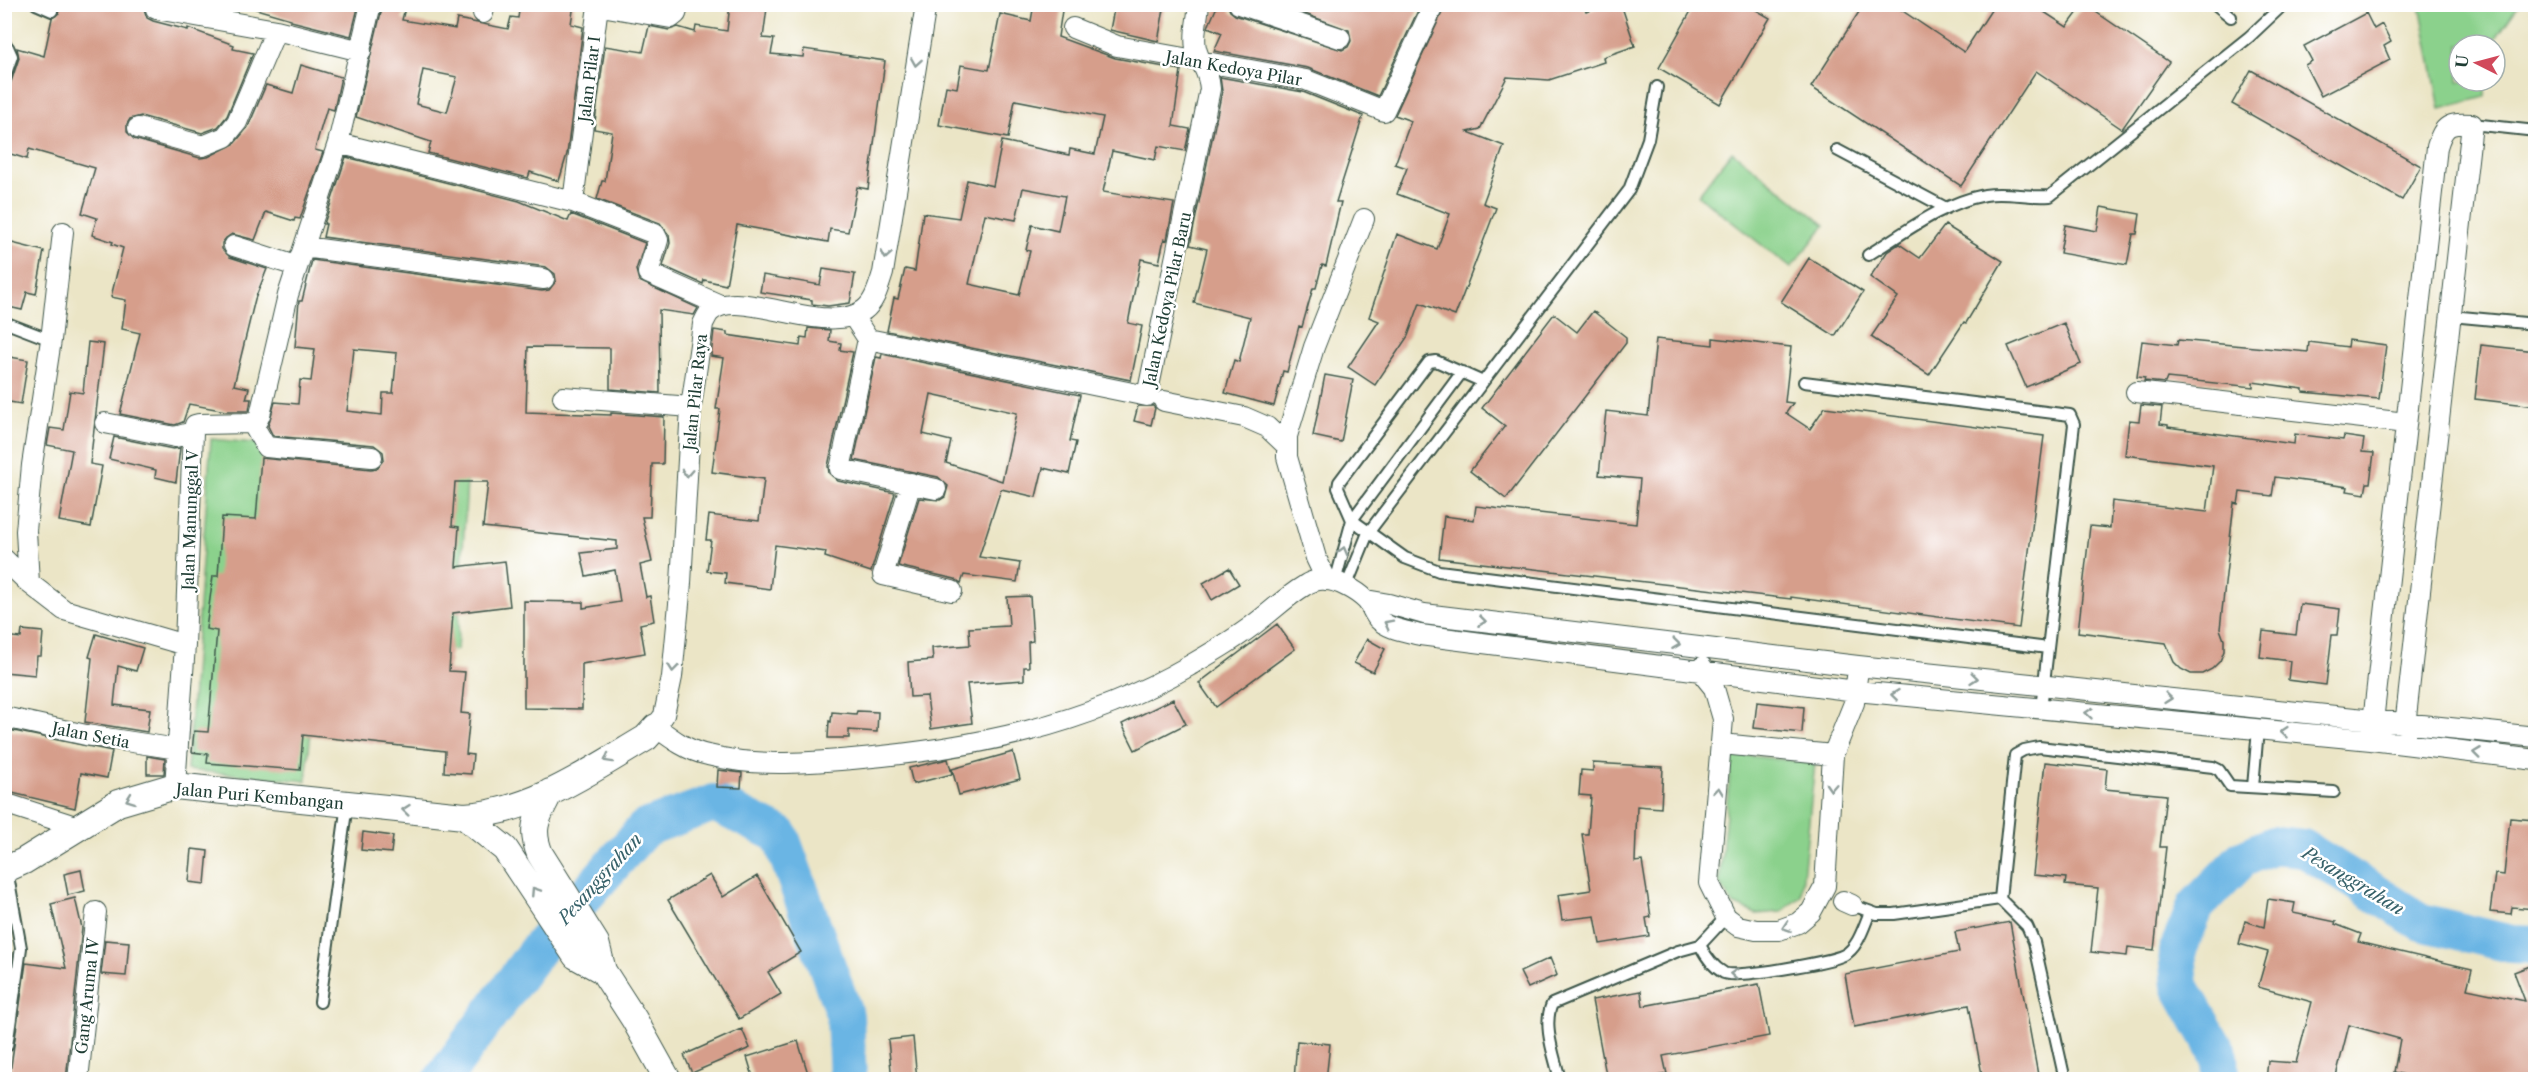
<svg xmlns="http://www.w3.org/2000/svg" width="2540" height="1084" font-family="'Libre Caslon Text',serif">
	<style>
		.green { fill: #8bd18c; stroke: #558760; stroke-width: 1.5 }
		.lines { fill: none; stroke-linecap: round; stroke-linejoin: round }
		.river { stroke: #6bb5e4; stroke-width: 38 }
		.building { fill: #d69e8b; fill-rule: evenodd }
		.service-casing { stroke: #3e564a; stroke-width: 14 }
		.minor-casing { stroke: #3e564a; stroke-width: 22 }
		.tertiary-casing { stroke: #3e564a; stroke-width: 28 }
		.service { stroke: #fff; stroke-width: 10 }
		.minor { stroke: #fff; stroke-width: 20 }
		.tertiary { stroke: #fff; stroke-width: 26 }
		.oneway { stroke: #8f9e9a }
		.labels { text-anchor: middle; stroke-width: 5; stroke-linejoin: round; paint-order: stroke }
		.street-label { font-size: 16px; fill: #1f3d34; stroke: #fff }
		.water-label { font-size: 18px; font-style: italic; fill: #366169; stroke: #fff }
	</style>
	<rect width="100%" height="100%" fill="#fff"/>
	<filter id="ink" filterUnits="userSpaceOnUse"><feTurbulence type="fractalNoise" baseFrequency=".0167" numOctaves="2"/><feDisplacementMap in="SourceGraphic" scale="12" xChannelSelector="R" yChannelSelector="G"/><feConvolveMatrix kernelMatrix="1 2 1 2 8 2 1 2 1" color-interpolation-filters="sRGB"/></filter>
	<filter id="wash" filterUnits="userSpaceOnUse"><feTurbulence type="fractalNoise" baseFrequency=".008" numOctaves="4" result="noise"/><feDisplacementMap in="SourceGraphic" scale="24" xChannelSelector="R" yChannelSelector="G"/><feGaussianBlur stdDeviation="1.35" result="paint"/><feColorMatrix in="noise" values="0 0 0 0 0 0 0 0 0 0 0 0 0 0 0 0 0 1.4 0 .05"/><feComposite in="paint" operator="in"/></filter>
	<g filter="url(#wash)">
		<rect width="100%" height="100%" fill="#ebe5c6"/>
		<path class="green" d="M2420,5H2519L2491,45H2459V81H2485V97L2440,109Z
			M1732,151L1825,225L1791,268L1698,195Z
			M211,439L375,454L378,475L467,481L457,650L320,637L306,781L187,770Z
			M1732,754L1815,763L1801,896L1781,912L1756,914L1733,904L1719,883Z"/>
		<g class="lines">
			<path class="river" d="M442,1080L537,950L645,828L714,803L780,835L845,1016L848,1080
				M2221,1080L2220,1057L2180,986L2177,952L2196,906L2242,859L2273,845L2303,848L2421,922L2511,944L2536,945"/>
		</g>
		<g id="blocks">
			<path class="building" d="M56,4H123L144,9L147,18L153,21L188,30V28L234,45L233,49L253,53L227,116L218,127L202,133L141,116L130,119L127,124V132L134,139L200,158L208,157L234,144L248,127L266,85L293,93L301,65L341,77L334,110L327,108L318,138L315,150L323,152L300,219L295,218L294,221L266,212L255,240L232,234L226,238L222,243V249L230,257L267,269L255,299L234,385L249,388L246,399H251L249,411H226L189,404L183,422L175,425L120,414L140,333L122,329L126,300L111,297L123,248L112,244L113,242L92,235L97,218L82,213L95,168L29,149L27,159L4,152V86L11,82L19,58L17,48L44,56L52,18L59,13Z
				M257,4H359L351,36L291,21V19L256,9Z
				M383,4L405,8L402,20L455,29L457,19L508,29L511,17L518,18L520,4H574L571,24L583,27L567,154L559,181L530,172L528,178L428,153L431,142L356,117ZM423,70L457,77L447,112L416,104Z
				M730,4L767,8L763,38L774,39L771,54L803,57L804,49L885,61L868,189L857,187L848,232L830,229L828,242L737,225L726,285L704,280L703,284L663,266L670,243L669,235L660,223L597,199L602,181H605L612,132L594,129L605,46L643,52L649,26L669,30L678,27L695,32L696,26L727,31Z
				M1034,4H1063L1058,37L1115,58L1181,70L1173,126L1190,129L1185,151L1158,146L1155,160L1112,151L1103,192L1174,203L1167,240L1164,239L1159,263L1141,259L1128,323L1142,326L1131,380L887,331L894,298L898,299L905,269L915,271L923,213L959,218L967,180L993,186L1002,141L1069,155L1070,149L1095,154L1103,117L1015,100L1008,138L939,125L946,86L957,88L961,65L989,70L1000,14L1031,21ZM1023,188L1065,196L1058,231L1032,225L1026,250L1030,251L1019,295L969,284L985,214L1016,220Z
				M1115,4H1165L1158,41L1110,30Z
				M1218,4H1227L1230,11L1235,15L1342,50L1348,47L1351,41L1349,30L1278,4H1421L1378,96L1308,68L1214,51L1222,33L1208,27Z
				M1446,4H1583L1586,12L1607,4H1621L1635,46L1603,57L1604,62L1549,80L1507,77L1480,129L1468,132L1504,146L1483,203L1496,208L1455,316L1420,303L1408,336L1375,385L1348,367L1379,321L1369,317L1397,234L1437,249L1450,214L1397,194L1407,168L1395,164L1411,121L1395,115Z
				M1695,4H1746L1770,18L1720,104L1659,68Z
				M1864,4H1892L1964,52L1995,4H2032L2067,27L2084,4L2169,62L2122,129L2036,71L1961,186L1811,87Z
				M2366,13L2374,29L2382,24L2391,42L2384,46L2390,60L2321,96L2305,65L2312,61L2304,46Z
				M2251,70L2421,166L2402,200L2232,104Z
				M1220,77L1303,92L1363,116L1336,202H1341L1326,266L1322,265L1316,288H1313L1302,327L1299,326L1287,372L1283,371L1274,406L1225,393L1234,360L1239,362L1250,317L1194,303L1207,249L1190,245L1222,91Z
				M346,157L519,201L568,221L571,214L645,243L636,270L639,281L698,308L694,315L659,310L660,393L610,389V348L528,347L526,412L611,415V413L664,417L663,464H652L650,517H642L652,562L640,565L646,597L650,596L654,621L640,624L645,653L582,664V709L524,708V601L583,602V608L620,602L615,570L586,576L581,553L617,549V541L483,527L488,482H455L452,526L459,527L456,567L505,561L510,606L453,613L449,671L465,672L461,713L470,714L466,754L473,755L471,774L444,772L445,751L303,735L300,770L207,763L208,754L192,752L194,731L208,732L217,631L206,629L213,576H218L222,517L256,519L261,458L371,469L377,468L384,459L383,452L374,445L273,436L268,426L275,402L298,404L300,380L311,381L315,349L295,347L299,301H302L312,260L542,291L549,290L556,281L555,274L546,267L323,237L326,224H324ZM354,349L397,353L393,393H383L382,415L347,411Z
				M2101,207L2140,214L2137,234H2133L2127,265L2060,253L2065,225L2097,231Z
				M1945,225L2003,261L1966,323L1964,322L1929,375L1871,337L1898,297L1870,277L1887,252L1899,244L1920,258Z
				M4,241L44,251L36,294L27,292L22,310L4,306Z
				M1809,258L1863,292L1835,336L1781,302Z
				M823,269L855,274L850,303L828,306L812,304V300L760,292L763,275L820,285Z
				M1593,311L1626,337V343L1506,499L1470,471L1505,426L1482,408L1554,314L1577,332Z
				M2064,323L2081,364L2026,387L2008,346Z
				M808,328L830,330L829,341L841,343L840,350L853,352L828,466L829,473L838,481L895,493L871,572L825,557L826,552L775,545L770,589L725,583L726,573L707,571L711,540H706L709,515L759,521L764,479L712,472L720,409H716L724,358L711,356L714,330L727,332V335L800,346L801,337L807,338Z
				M1713,338L1791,347L1785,402L1793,403L1786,413L1810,429L1825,407L2044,436L2019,628L1791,597V599L1439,558L1444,516L1474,520L1476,506L1636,524L1640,479L1599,475L1606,411L1648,416L1656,339L1713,345Z
				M2178,340L2308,352L2309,342L2348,347L2349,340L2386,345L2379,399L2303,392V389L2253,382V387L2167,378L2165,383L2144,381L2145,378L2137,377L2142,341L2177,345Z
				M88,342L104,344L90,464L102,466L91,527L59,521L72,450L47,445L50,428L64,430L70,391L83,393Z
				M2481,345L2535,351V406L2475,399Z
				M882,354L1080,395L1070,441L1076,442L1069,474L1043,468L1036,497L1001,489L979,557L1020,563L1017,582L964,575L961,583L955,579L898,566L919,498L940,500L945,497L948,486L938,477L854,460L876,357L881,358ZM931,394L1017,413L1002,481L946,463L951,441L923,434Z
				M4,356L28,360L21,404L4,401Z
				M1325,375L1353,380L1341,442L1313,436Z
				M2141,405L2162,407L2160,424L2168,425V427L2294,444L2295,434L2343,440L2344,436L2364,439L2362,452L2374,453L2370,483H2367L2365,494L2347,491L2348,487L2275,477L2272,496L2240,492L2238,504L2234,503L2220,629L2224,640V651L2220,661L2212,669L2202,674H2191L2181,669L2174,662L2166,643L2078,632L2090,526L2110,528L2112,501L2207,512L2213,466L2125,455L2129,420L2139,421Z
				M1138,406H1153L1155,408L1151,425L1134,421Z
				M114,437L173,449L180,448L176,482L155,477L156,470L109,459Z
				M1229,568L1239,584L1212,600L1203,583Z
				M1030,596L1033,641L1028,642L1029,667H1024V680L967,684L972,723L931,729L927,696L910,697L908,662L933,660L932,648L970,645L969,628L1009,626L1007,597Z
				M2300,604L2340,609L2337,635H2332L2326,685L2288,680L2290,661L2260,657L2263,631L2296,635Z
				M1277,624L1295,649L1216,707L1199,683Z
				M22,630L43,632L41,656H37L35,675L4,672V636L21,638Z
				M96,634L143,648L136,671L118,666L114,705L150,709L147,732L85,722L92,658L89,657Z
				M1367,639L1385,649L1373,672L1354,663Z
				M1173,699L1186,724L1135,750L1122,724Z
				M1757,702L1804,707L1802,733L1754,728Z
				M857,711L878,712L877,732L849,730V738H828L829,721L831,722L832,712L856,714Z
				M4,729L112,751L107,778L81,773L75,808L4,791Z
				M1013,752L1020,779L959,795L952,769Z
				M147,756L165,759L164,774H147Z
				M948,759L952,774L913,784L909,768Z
				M2045,762L2107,769L2105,789L2166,795L2160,847H2166L2154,950L2128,947L2127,956L2091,952L2098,888L2065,885L2066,878L2033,875Z
				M1593,763L1663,767L1661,808L1637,806L1635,862L1642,861L1651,917L1646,918L1649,936L1600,944L1595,916L1562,920L1558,895L1591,890L1582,834H1588L1591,796L1579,795L1581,770L1593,771Z
				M718,770L742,773L741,788L717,787Z
				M2510,818L2535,820V909L2512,907L2511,914L2490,912L2495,874L2504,875Z
				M363,832L393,836L391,853L361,850Z
				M192,849L208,851L205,884L189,882Z
				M81,870L85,891L68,895L64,874Z
				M710,875L723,897L757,876L801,952L768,972L781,994L739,1019L668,900Z
				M75,898L82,928L66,1080H9L26,963L66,968L51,904Z
				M2268,899L2295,903L2293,913L2336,922L2335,924L2361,934L2358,942L2472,969L2467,989L2525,1001L2514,972L2535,964V1080H2423L2394,1072L2400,1039L2349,1025L2335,1080H2266L2268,1061L2296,1063L2312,1002L2258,987L2268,952L2239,944L2245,921L2264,927Z
				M2010,922L2038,1075L2015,1080H1983L1969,1005L1854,1027L1845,974L1959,952L1955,932Z
				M105,940L129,942L126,976L101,974Z
				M1550,958L1557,975L1528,988L1520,972Z
				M1759,984L1769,1036L1663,1056L1667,1074L1656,1076L1657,1080H1607L1592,1000L1641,991L1643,1006Z
				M742,1029L750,1048L692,1073L684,1055Z
				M913,1037L917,1080H892L888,1040Z
				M798,1041L810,1080H754L747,1057Z
				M1297,1041L1330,1044L1326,1080H1294Z"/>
		</g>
	</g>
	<g filter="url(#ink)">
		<use href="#blocks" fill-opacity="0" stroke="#3e564a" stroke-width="1.5"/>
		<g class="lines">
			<defs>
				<path id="service" d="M36,4L52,11
					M2215,4L2231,17
					M4,46L8,47L12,56L4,79
					M2472,124L2536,131
					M1837,150L1946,208
					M1868,255C1904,233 1942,203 1985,195C2006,191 2028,198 2050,196L2249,37L2284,4
					M2451,316L2536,324
					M4,322L51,340
					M1483,382L1436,361L1429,362L1339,482L1338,488L1352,520L1405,558L1439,571L2048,648
					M1804,382L2070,415L2074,424L2041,709
					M1335,582L1352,520L1462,372
					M1346,587L1368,533L1629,190L1648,139L1657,87
					M2253,787L2258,729
					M7,870L21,948L7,1046
					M2000,899L2015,755L2024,750L2039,747L2213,767L2219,770L2230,786L2334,792
					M1852,905L1877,914H1894L2000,899L2027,926L2034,942L2065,1080
					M1700,945C1706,957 1713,967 1724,973C1736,979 1830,962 1844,955C1858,948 1864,926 1870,912
					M320,1002L347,804
					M1560,1080C1555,1057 1542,1026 1552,1004L1678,951L1700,945L1726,917"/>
				<path id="minor" d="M926,4L883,273C879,285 875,302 864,310C825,338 738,285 710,312C707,315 705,320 703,324L691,407L681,583L672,677L664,715L656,727C672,739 688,751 708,755C755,767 804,763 852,759C970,749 1086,726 1189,666C1213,652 1239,637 1261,619C1275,608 1289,595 1304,586C1309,582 1319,579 1325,580C1338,580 1357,591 1366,600C1371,605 1373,613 1378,619C1388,629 1406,631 1420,635L1856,691L2371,740L2536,760
					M1239,4L1340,38
					M156,9L276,30L361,51
					M483,13L485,4
					M1073,28L1117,46L1306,80L1384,111L1434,4
					M138,128L203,146L225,137L237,122L276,30
					M338,143L573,202L597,13L601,8L607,7L671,18L676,14L679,4
					M573,202L655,234L658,240L648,273L720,305
					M234,246L296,266
					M304,247L544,279
					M853,316L868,339L1147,396L1210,89C1209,70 1200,65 1196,48C1193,34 1198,18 1199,4
					M868,339L840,469L936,489
					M2136,392L2406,423
					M563,397L691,407
					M1164,401L1244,417L1267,427L1287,446
					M105,423L175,437L193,432
					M252,423L266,447L372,457
					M911,483L883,575L952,591
					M4,559L29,583L64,610L185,645
					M1326,579L1316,558L1287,457V436L1314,347L1364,219
					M29,583L26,531L32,465L51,340L63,232
					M1366,600L1389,604L1424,614L1858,666L2536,737
					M1702,667L1701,672L1714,688L1723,719L1709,883L1726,917L1738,926L1756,930H1779L1798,923L1811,912L1825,886L1833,755L1854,703L1857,677
					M4,717L86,735L178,749
					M2371,740L2437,147C2444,124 2449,123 2472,124L2403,744
					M1722,744L1833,755
					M175,786L185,645L193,432L195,425L199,424L252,423L257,421L260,415L288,295L338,143L371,4
					M4,803L78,827
					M1843,901L1852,905
					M78,1080L96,912"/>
				<path id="tertiary" d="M550,792C538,816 529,827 540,854L596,943L603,971L634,1019L668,1080
					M464,816L505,849L576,956L603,971
					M4,870L24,861L118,803L175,786L464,816C531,813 590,771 646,738L656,727"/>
			</defs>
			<use href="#service" class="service-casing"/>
			<use href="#minor" class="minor-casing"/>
			<use href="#tertiary" class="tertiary-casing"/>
			<use href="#service" class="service"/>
			<use href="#minor" class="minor"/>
			<use href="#tertiary" class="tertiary"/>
		</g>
		<defs><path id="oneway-chevron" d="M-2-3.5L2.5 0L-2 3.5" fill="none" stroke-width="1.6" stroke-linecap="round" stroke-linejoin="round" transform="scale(1.5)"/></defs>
		<g class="oneway">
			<use href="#oneway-chevron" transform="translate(916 62) rotate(99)"/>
			<use href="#oneway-chevron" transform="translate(886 255) rotate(100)"/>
			<use href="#oneway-chevron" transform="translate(687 473) rotate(93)"/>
			<use href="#oneway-chevron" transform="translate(1343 551) rotate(-75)"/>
			<use href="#oneway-chevron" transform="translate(1482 621) rotate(7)"/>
			<use href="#oneway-chevron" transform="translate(1388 624) rotate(-153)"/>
			<use href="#oneway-chevron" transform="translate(1676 644) rotate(7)"/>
			<use href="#oneway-chevron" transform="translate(673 668) rotate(96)"/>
			<use href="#oneway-chevron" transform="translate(1974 678) rotate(6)"/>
			<use href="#oneway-chevron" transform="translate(1895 695) rotate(-174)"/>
			<use href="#oneway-chevron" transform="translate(2168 698) rotate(6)"/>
			<use href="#oneway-chevron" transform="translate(2089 713) rotate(-175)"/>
			<use href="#oneway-chevron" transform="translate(2284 732) rotate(-175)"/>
			<use href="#oneway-chevron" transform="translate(2477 753) rotate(-173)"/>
			<use href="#oneway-chevron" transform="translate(608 759) rotate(151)"/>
			<use href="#oneway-chevron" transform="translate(1831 787) rotate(93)"/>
			<use href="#oneway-chevron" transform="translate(1718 791) rotate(-84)"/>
			<use href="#oneway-chevron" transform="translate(130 799) rotate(160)"/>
			<use href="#oneway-chevron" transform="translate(406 810) rotate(-174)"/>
			<use href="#oneway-chevron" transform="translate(535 891) rotate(-123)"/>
			<use href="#oneway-chevron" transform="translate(1786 927) rotate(161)"/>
			<use href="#oneway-chevron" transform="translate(1734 974) rotate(-175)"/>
		</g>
	</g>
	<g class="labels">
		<g class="street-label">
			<text transform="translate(1234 68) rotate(10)" y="6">Jalan Kedoya Pilar</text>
			<text transform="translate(589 79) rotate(-83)" y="6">Jalan Pilar I</text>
			<text transform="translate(1167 299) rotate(-78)" y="6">Jalan Kedoya Pilar Baru</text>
			<text transform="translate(695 392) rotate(-84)" y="6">Jalan Pilar Raya</text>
			<text transform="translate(190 520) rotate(-88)" y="6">Jalan Manunggal V</text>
			<text transform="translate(91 735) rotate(11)" y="6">Jalan Setia</text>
			<text transform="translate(260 796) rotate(5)" y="6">Jalan Puri Kembangan</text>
			<text transform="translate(87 996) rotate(-84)" y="6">Gang Aruma IV</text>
		</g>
		<g class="water-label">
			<text transform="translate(600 879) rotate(-48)" y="6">Pesanggrahan</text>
			<text transform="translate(2353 881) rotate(31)" y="6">Pesanggrahan</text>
		</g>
	</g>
	<rect width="2540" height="1084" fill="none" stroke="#fff" stroke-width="24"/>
	<g transform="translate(2477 63) rotate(276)"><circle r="28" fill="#ffffff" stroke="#a5b1ae" stroke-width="1.5"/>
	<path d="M0-4.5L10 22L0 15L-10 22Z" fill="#d1495b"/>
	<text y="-9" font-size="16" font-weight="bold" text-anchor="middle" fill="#1f3d34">U</text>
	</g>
</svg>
